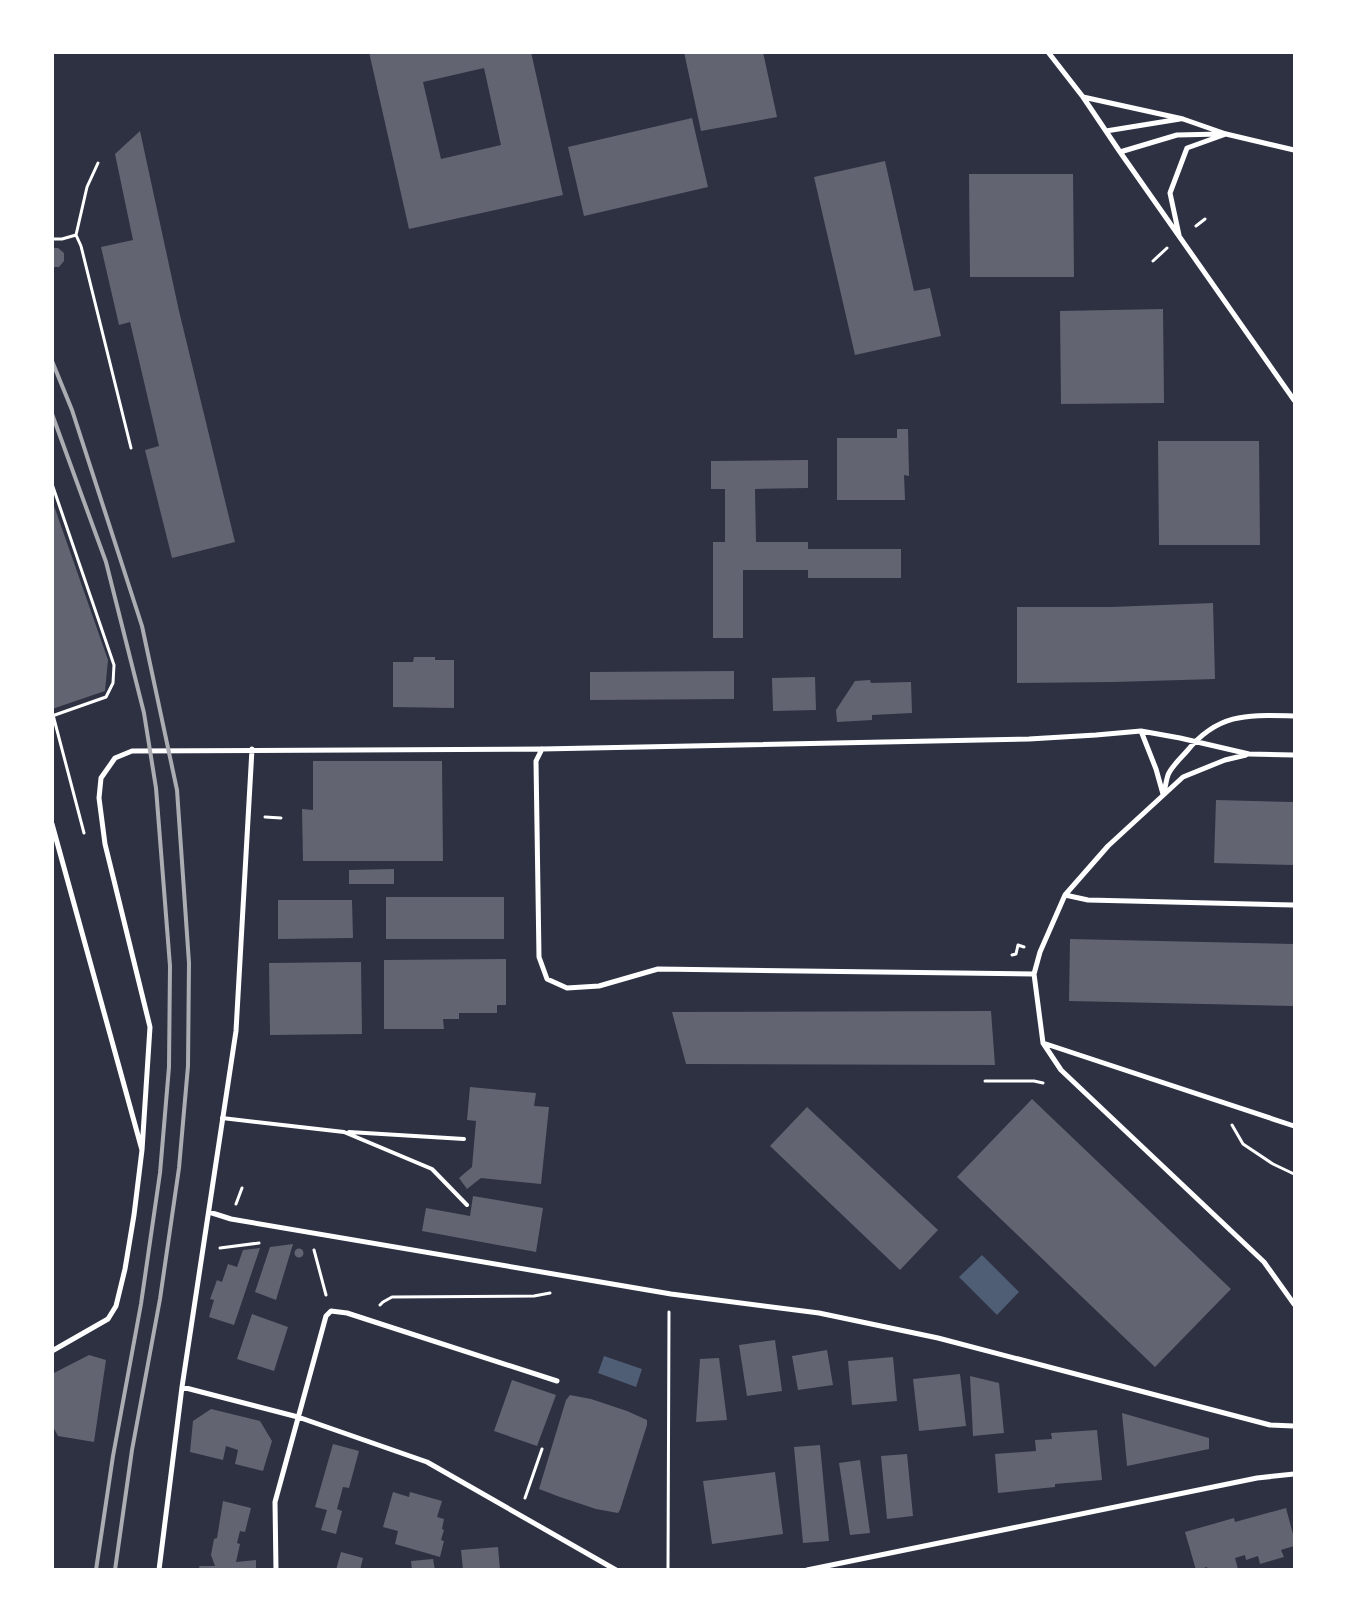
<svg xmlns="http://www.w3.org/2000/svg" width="1347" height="1622" font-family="'IBM Plex Serif',serif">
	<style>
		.water { fill: #4f5d75 }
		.building { fill: #626471; fill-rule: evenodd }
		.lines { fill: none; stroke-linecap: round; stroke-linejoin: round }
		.path { stroke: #fff; stroke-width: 3 }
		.service { stroke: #fff; stroke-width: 4 }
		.minor { stroke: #fff; stroke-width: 5 }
		.rail { stroke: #abadb3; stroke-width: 4 }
	</style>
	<rect width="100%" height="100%" fill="#2d3142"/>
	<path class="water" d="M982,1255L1019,1292L997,1315L959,1277Z
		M604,1356L642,1369L636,1387L598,1373Z"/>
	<path class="building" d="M369,52H531L563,195L409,229ZM484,68L501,145L441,159L423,82Z
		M684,52H763L777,117L701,131Z
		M692,118L708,187L584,216L568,147Z
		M140,131L179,311L235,542L172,558L145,450L159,446L130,322L119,325L101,247L133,240L115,154Z
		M885,161L914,291L930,288L941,336L855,355L814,177Z
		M969,174H1073L1074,277H970Z
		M52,248H58L64,253V261L59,267H52Z
		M1163,309L1164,403L1061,404L1060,311Z
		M897,429H908L909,476L904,475L905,500H837V438H897Z
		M1158,441H1259L1260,545H1159Z
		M808,460V488L755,489L756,542H808V549H901V578H808V570H743V638H713V542H725V489H711V461Z
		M53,503L108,660L105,691L52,709Z
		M1213,603L1215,679L1114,682L1017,683V607H1111Z
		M414,657H435V660H454V708L393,707V662H413Z
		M734,671V699L590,700V672Z
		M815,677L816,710L773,711L772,678Z
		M870,680L871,683L911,682L912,713L872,715V720L837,722L836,710L855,681Z
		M313,761H442L443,861H303L302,809L313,810Z
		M1216,800L1294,802V865L1214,863Z
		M394,869V884H349V870Z
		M386,897H504V939H386Z
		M278,900H352L353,938L278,939Z
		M1070,939L1294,944V1006L1069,1001Z
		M506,959V1005H497V1013H459V1019H443L444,1029H384V960Z
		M361,962L362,1034L270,1035L269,963Z
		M991,1011L995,1065L686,1064L672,1012Z
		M470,1087L536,1093L534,1106L549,1107L541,1184L481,1178L467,1189L459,1178L472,1167L476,1121L467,1120Z
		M1032,1099L1231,1289L1155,1367L957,1177Z
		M807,1107L938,1230L900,1270L770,1146Z
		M473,1196L543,1208L536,1252L422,1231L426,1208L470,1216Z
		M293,1244L276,1300L255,1292L270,1247Z
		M260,1248L234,1325L209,1317L214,1300L210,1299L217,1280L222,1282L228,1264L237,1267L243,1250Z
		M294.5 1253a4.5 4.5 0 1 1 9 0a4.5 4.5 0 1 1-9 0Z
		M252,1314L288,1327L274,1371L237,1359Z
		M775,1340L782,1391L747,1396L739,1345Z
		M827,1350L833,1385L798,1390L792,1356Z
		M89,1355L106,1360L94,1442L58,1436L52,1425V1374Z
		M893,1357L897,1401L852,1405L848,1361Z
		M719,1358L727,1420L696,1422L700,1359Z
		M960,1374L966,1426L919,1431L913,1379Z
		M970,1376L999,1383L1004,1433L973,1436Z
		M512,1380L556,1395L537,1446L494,1431Z
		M570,1395L591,1399L627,1411L647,1420V1425L620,1510L618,1513L596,1509L560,1497L539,1489L566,1400Z
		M211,1409L260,1421L272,1441L263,1471L235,1464L238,1450L226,1446L223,1460L190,1452L193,1421Z
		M1122,1413L1209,1438V1449L1127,1466Z
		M1097,1430L1102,1480L1055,1484V1487L998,1493L995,1454L1036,1451L1035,1440L1052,1439L1051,1433Z
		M333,1444L359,1451L349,1488L343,1487L337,1509L342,1511L336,1534L321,1530L327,1510L315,1507Z
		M820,1445L829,1541L803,1543L794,1447Z
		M907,1454L913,1516L887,1519L881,1456Z
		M860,1460L870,1533L850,1535L839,1463Z
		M775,1472L783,1534L712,1544L703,1481Z
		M393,1492L409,1497L410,1492L442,1501L437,1517L444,1519L442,1529L444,1530L441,1540L444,1541L440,1557L395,1544L398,1531L383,1527Z
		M223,1501L251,1508L245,1532L240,1531L237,1543L240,1544L236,1562L256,1560V1570H200L199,1566H215L211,1555L214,1539L217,1538Z
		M1286,1508L1294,1538V1546L1281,1550L1284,1557L1260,1564L1258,1556L1246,1560L1245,1555L1235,1558L1238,1569L1208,1570L1207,1567L1196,1570L1185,1532L1234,1518L1235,1522Z
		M498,1547L500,1570H463L461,1550Z
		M341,1552L363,1558L360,1570H336Z
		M433,1559L435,1570H412L411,1561Z"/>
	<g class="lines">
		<path class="path" d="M1196,226L1205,219
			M76,235L81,246L131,448
			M52,239H62L76,235L87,187L98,163
			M1153,261L1167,248
			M52,484L114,665L113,683L106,697L52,716
			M53,715L84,833
			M265,817L281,818
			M1012,955L1016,954L1018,945L1024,947
			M985,1081H1034L1043,1083
			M1232,1125L1243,1144L1273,1164L1294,1174
			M236,1204L242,1188
			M220,1248L259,1243
			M314,1250L326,1295
			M380,1305L383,1302L392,1297L534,1296L550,1293
			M525,1498L542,1449
			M668,1570L669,1312"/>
		<path class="service" d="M222,1118L344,1132L432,1169L467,1205
			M349,1132L464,1139"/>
		<path class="minor" d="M1048,52L1083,97L1120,152L1294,400
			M1083,97L1183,119L1226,134L1294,150
			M1106,131L1180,119
			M1120,152L1177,135L1221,134
			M1179,235L1170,193L1187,148L1226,134
			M1141,731L1156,769L1163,794
			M542,749L536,761L539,957L547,979L567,988L599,986L658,969L1034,974
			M1246,755L1225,760L1183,777L1108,846L1065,895L1040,952L1034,974L1043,1043L1061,1070L1264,1262L1294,1304
			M1164,794C1165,788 1166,781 1168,775C1171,767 1181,758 1187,751C1219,712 1249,715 1294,716
			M52,824L142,1150L134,1215L125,1269L116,1306L108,1319L52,1351
			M1065,895L1088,900L1294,905
			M1043,1043L1294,1126
			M142,1150L150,1027L105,844L99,798L101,778L115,758L132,751L542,749L1029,739L1096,735L1141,731L1180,738L1249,754L1294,755
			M209,1212L231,1219L671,1294L819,1313L938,1338L1270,1425L1294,1426
			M182,1387L298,1417L427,1462L616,1570
			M159,1570L182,1387L236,1031L252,749
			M276,1570L275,1502L323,1327L326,1316L331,1311L347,1313L557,1381
			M807,1570L1257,1478L1294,1474"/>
		<path class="rail" d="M52,361L72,410L142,626L177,790L189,963L188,1066L179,1168L160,1299L132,1450L115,1570
			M52,414L106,562L144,713L156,788L170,966L169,1067L160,1173L141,1304L113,1456L96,1570"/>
	</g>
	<rect width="1347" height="1622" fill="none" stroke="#ffffff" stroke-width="108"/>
</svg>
